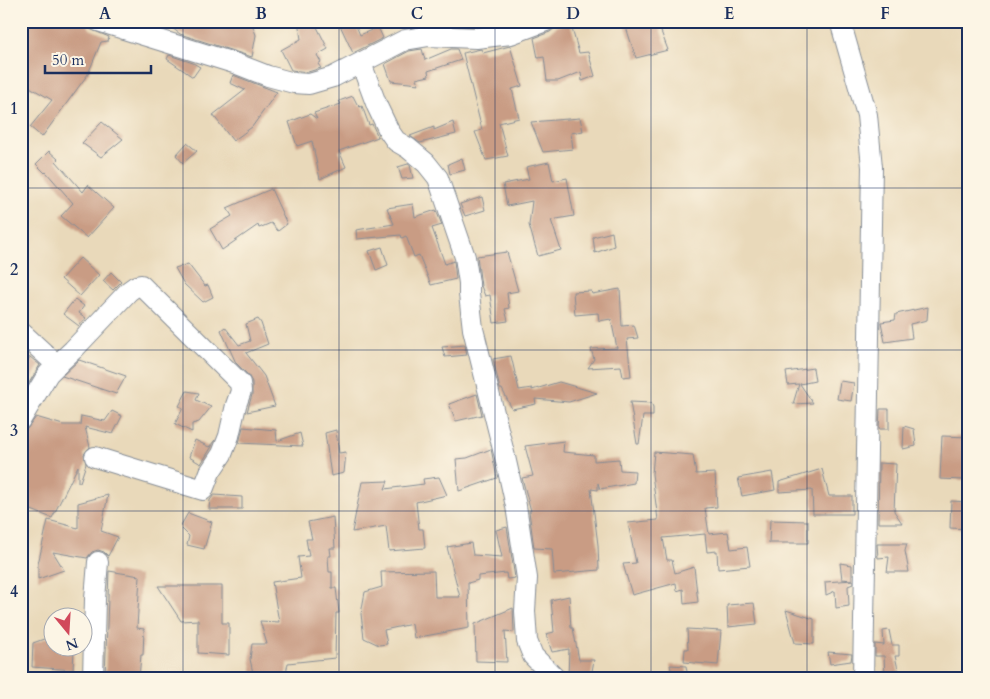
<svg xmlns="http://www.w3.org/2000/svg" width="990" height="699" font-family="Cardo,serif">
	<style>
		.built { fill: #e9d9ba; fill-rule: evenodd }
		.building { fill: #c99c84 }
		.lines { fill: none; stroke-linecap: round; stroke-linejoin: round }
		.minor-casing { stroke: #858c95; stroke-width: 22 }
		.minor { stroke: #fff; stroke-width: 20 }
		.grid { fill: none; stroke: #1b2f5e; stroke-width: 1; stroke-opacity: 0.55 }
		.neatline { fill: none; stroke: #1b2f5e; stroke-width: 2 }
		.grid-label { font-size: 16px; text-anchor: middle; font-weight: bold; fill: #1b2f5e }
	</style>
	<rect width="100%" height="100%" fill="#fcf5e5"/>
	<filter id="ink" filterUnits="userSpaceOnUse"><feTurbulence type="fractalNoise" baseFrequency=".02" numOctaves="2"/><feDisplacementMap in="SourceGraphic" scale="10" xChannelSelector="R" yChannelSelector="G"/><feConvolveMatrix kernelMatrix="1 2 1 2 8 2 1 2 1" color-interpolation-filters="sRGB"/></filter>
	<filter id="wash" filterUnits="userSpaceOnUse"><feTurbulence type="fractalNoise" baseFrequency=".0096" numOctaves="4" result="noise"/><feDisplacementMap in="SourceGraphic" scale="20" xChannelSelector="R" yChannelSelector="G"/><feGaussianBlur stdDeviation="1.12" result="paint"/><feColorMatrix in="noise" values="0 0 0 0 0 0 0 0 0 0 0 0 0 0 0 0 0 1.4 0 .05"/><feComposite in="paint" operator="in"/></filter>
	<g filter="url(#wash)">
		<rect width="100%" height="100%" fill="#efe8cc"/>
		<path class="built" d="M21,21H969V678H21ZM52,616H82V646H52Z"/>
		<g id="blocks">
			<path class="building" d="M21,21H86L90,29L109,37L108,41L101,42L88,74L42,137L30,127L52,100L21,82Z
				M163,21H251L256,35L252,57L180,34Z
				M298,21H314L328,49L317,55L321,62L318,64L321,68L308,72L291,70L281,50L301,39Z
				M338,21H354L360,35L378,27L383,38L353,53Z
				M624,21H657L668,50L636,58Z
				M570,22L579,53L588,52L595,76L582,81L581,72L558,81H547L544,57L538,58L534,38L550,32L556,27Z
				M510,46L522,86L512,89L519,118L499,123L508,156L486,160L475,132L482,130L463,53L481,49L483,53Z
				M422,49L425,60L451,49H457L461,60L428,71L429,76L416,79L419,84L391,81L385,64L409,51Z
				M169,55L193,63L200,67L193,77L167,59Z
				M233,75L277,92L252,127L233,141L213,115L245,90L230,83Z
				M353,96L357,104L360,107L362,106L369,125L372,124L378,137L339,151L346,167L320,179L312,141L297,146L289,122L310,114L317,119L314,113L341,104L339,101Z
				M580,118L583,131L571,133L573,149L543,152L531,122Z
				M102,122L123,139L101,157L82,143Z
				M453,122L456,134L420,143L410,136L434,127V130Z
				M187,143L197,151L183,163L176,155Z
				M49,151L58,159L56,161L83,192L88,185L114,208L87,238L61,216L73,203L46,172L45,173L36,164Z
				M462,158L465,170L450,174L448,164Z
				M549,162L553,181L567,178L574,216L551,220L561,250L538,256L529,225L532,201L507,206L503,184L529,179L526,167Z
				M408,164L410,165L413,178L402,179L398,167Z
				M271,189L287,224L278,231L271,223L259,228L258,225L222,250L210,229L232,216L227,208Z
				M482,197L485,210L465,216L460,204Z
				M413,204L415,217L436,210L442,225L432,228L445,264L454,261L456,279L431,285L419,255L414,257L406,236L402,238L401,235L357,239L356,230L394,224L387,208Z
				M612,232L614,246L595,253L593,237Z
				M382,247L388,265L376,270L369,251Z
				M507,252L518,291L507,293L509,308L505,309L508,321L494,323L490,295L485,296L481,286L477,256Z
				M80,258L99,275L80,296L61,279Z
				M188,264L205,286L208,285L213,297L203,302L184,284L175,268Z
				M111,272L121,282L113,290L103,281Z
				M620,289L622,326L634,325L638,338L627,339L631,376L623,377L621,366L588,368L594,359L591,349L617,348L611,319L599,321L598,313L575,315L573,292L591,291L592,294Z
				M75,299L84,306L79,313L86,318L79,326L63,314Z
				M928,307L927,320L910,324L912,338L885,342L881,322L895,320L896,314Z
				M258,319L261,323L268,344L246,353L264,376L275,406L247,412L252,395V382L248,375L236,363L221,330L225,327L239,345L250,341L246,324Z
				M465,345L467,355L445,357L442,347Z
				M511,356L519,390L532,388V390L559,382L597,393L569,402L535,399L536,404L512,409L502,389H500L493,359Z
				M30,357L40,365L21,396V369Z
				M79,360L126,376L116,394L62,376Z
				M813,368L815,381L800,384L813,403L793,404L799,384L788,385L786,372Z
				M840,381L854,383L851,401L837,399Z
				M187,391L199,393L196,400L211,407L199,422L192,424V432L175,424L183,408L179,406Z
				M477,394L482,415L456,421L449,404Z
				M630,402L651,403L653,407V416H643L639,444H637Z
				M880,409H889V429H879Z
				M112,411L122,416L113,434L85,427L90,447L84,454L86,464L80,482H78V466L52,518L21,506V431L27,429L36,417L63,425H80L81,416L105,421Z
				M904,426L914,429L916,446L903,449Z
				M243,427L276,430L277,441L300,433L303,446L239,443Z
				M336,430L339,453L346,452L344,473L331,476L325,433Z
				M942,436L969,437V465H965L964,480L940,479Z
				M195,440L209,447L215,440L211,448L201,464L189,457Z
				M564,441L563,452L594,455V461L619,459L620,470L635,471L634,483L600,489L598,483V490L591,489L598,545L599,570L554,574L552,549L534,548L529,511H531L522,478L533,476L525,446Z
				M491,449L497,478L459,491L456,459L467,458Z
				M654,452L693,455L696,474L715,473L717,507L705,508L709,534L728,532L731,549L747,547L750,566L718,569L717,551L707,552L705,534L663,538L667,560H672L675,573L694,567L698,602L684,604L683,589L677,591L676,583L632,595L623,564L636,563L628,523L658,520L652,474Z
				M879,463L896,464L894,511L902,523H878Z
				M822,469L829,496H852V514H813L812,490L779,492V482Z
				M772,472L775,490L742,496L738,478Z
				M439,477L447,495L416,502L419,529H423L425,548L389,551L386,526L352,532L362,482L388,481L385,489L424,484L423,479Z
				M108,495L101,531L118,537L108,556L104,552L98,550L92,552L87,558L53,552L64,570L38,579V564L48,520L78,528V503Z
				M214,495L242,497V509H209L210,500Z
				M951,501L969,502V529L950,528Z
				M188,513L212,522L204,549L187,545L189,536L180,527Z
				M333,517L335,548H330L331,556H328L329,572H332V588H336L339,613H336L335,658L288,663L285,678H254L250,659L252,644H267L260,621L279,622L272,582L301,578L298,557L309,556L306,539H312L308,522Z
				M770,520L808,521V543H769Z
				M507,527L515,578L507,579L506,573L478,576V580L468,583L469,628L414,638L412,624L384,630L387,644L379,645L364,638L361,614L365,592L382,587L381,572L434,571L435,597H460L447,547L471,543L473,555L502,557L496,530Z
				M877,544H907L905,551L909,572H887L889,557L878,558Z
				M840,563L852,565V580L842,579Z
				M109,571L140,576L137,628L144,629L143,655H141L139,678H105Z
				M853,580V584L848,586L849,606L836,608L835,591L826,595L825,582Z
				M158,586H222V623H229V655L198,653V620L181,621Z
				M569,596L571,628H573L579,660H594L591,677L568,678L569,649L552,652L546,634L554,632L551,600Z
				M754,603L757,624L728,627L727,605Z
				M513,608L514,632L505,631L507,662L476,661L475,624Z
				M786,610L814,619V644L795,643Z
				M687,629L721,631L718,665L684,662L685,649H688Z
				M889,630L892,645H899V656H895L900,678H885L884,656H875V644L884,645L883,631Z
				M52,636V647L74,648L73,670L32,667L33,643Z
				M828,652L852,654L851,661L830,664Z
				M670,665L686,666L688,678H673Z"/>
		</g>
	</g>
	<g filter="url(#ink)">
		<use href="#blocks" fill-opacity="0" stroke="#858c95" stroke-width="1"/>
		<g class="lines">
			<defs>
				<path id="minor" d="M98,21L237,64L268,76L294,83L309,84L333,77L405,40L429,36L476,38L511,34L546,21
					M840,21L867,115L872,167L863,678
					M361,63L377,106L389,131L396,141L408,148L426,163L438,178L465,257L469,283V294L473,329L505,457L516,506L527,578L525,611L527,641L533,656L555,678
					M21,332L57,365L48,374L21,419
					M57,365L73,350L129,291L136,286L141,285L240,383L241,391L236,405L229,436L222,454L210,472L203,490L95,457
					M93,678L95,599L98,562"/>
			</defs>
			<use href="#minor" class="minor-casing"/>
			<use href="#minor" class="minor"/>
		</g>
	</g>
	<path class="grid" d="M183,21V678M339,21V678M495,21V678M651,21V678M807,21V678M21,188H969M21,350H969M21,511H969"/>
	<rect width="990" height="699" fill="none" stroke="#fcf5e5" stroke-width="55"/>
	<g transform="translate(68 632) rotate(162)"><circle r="24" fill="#fcf5e5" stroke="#a2a6af"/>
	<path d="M0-4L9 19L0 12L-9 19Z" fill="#d1495b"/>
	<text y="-8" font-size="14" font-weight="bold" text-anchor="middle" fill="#1b2f5e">N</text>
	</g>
	<path d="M45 65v8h106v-8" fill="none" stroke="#1b2f5e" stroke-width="2.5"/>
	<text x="52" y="65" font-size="15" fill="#1b2f5e" stroke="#fcf5e5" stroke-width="4" paint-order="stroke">50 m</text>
	<rect x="28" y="28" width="934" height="644" class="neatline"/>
	<g class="grid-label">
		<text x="105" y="19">A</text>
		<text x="261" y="19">B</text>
		<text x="417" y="19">C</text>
		<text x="573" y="19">D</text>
		<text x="729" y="19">E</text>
		<text x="885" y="19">F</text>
		<text x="14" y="114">1</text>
		<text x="14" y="275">2</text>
		<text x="14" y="436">3</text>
		<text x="14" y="597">4</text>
	</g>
</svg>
